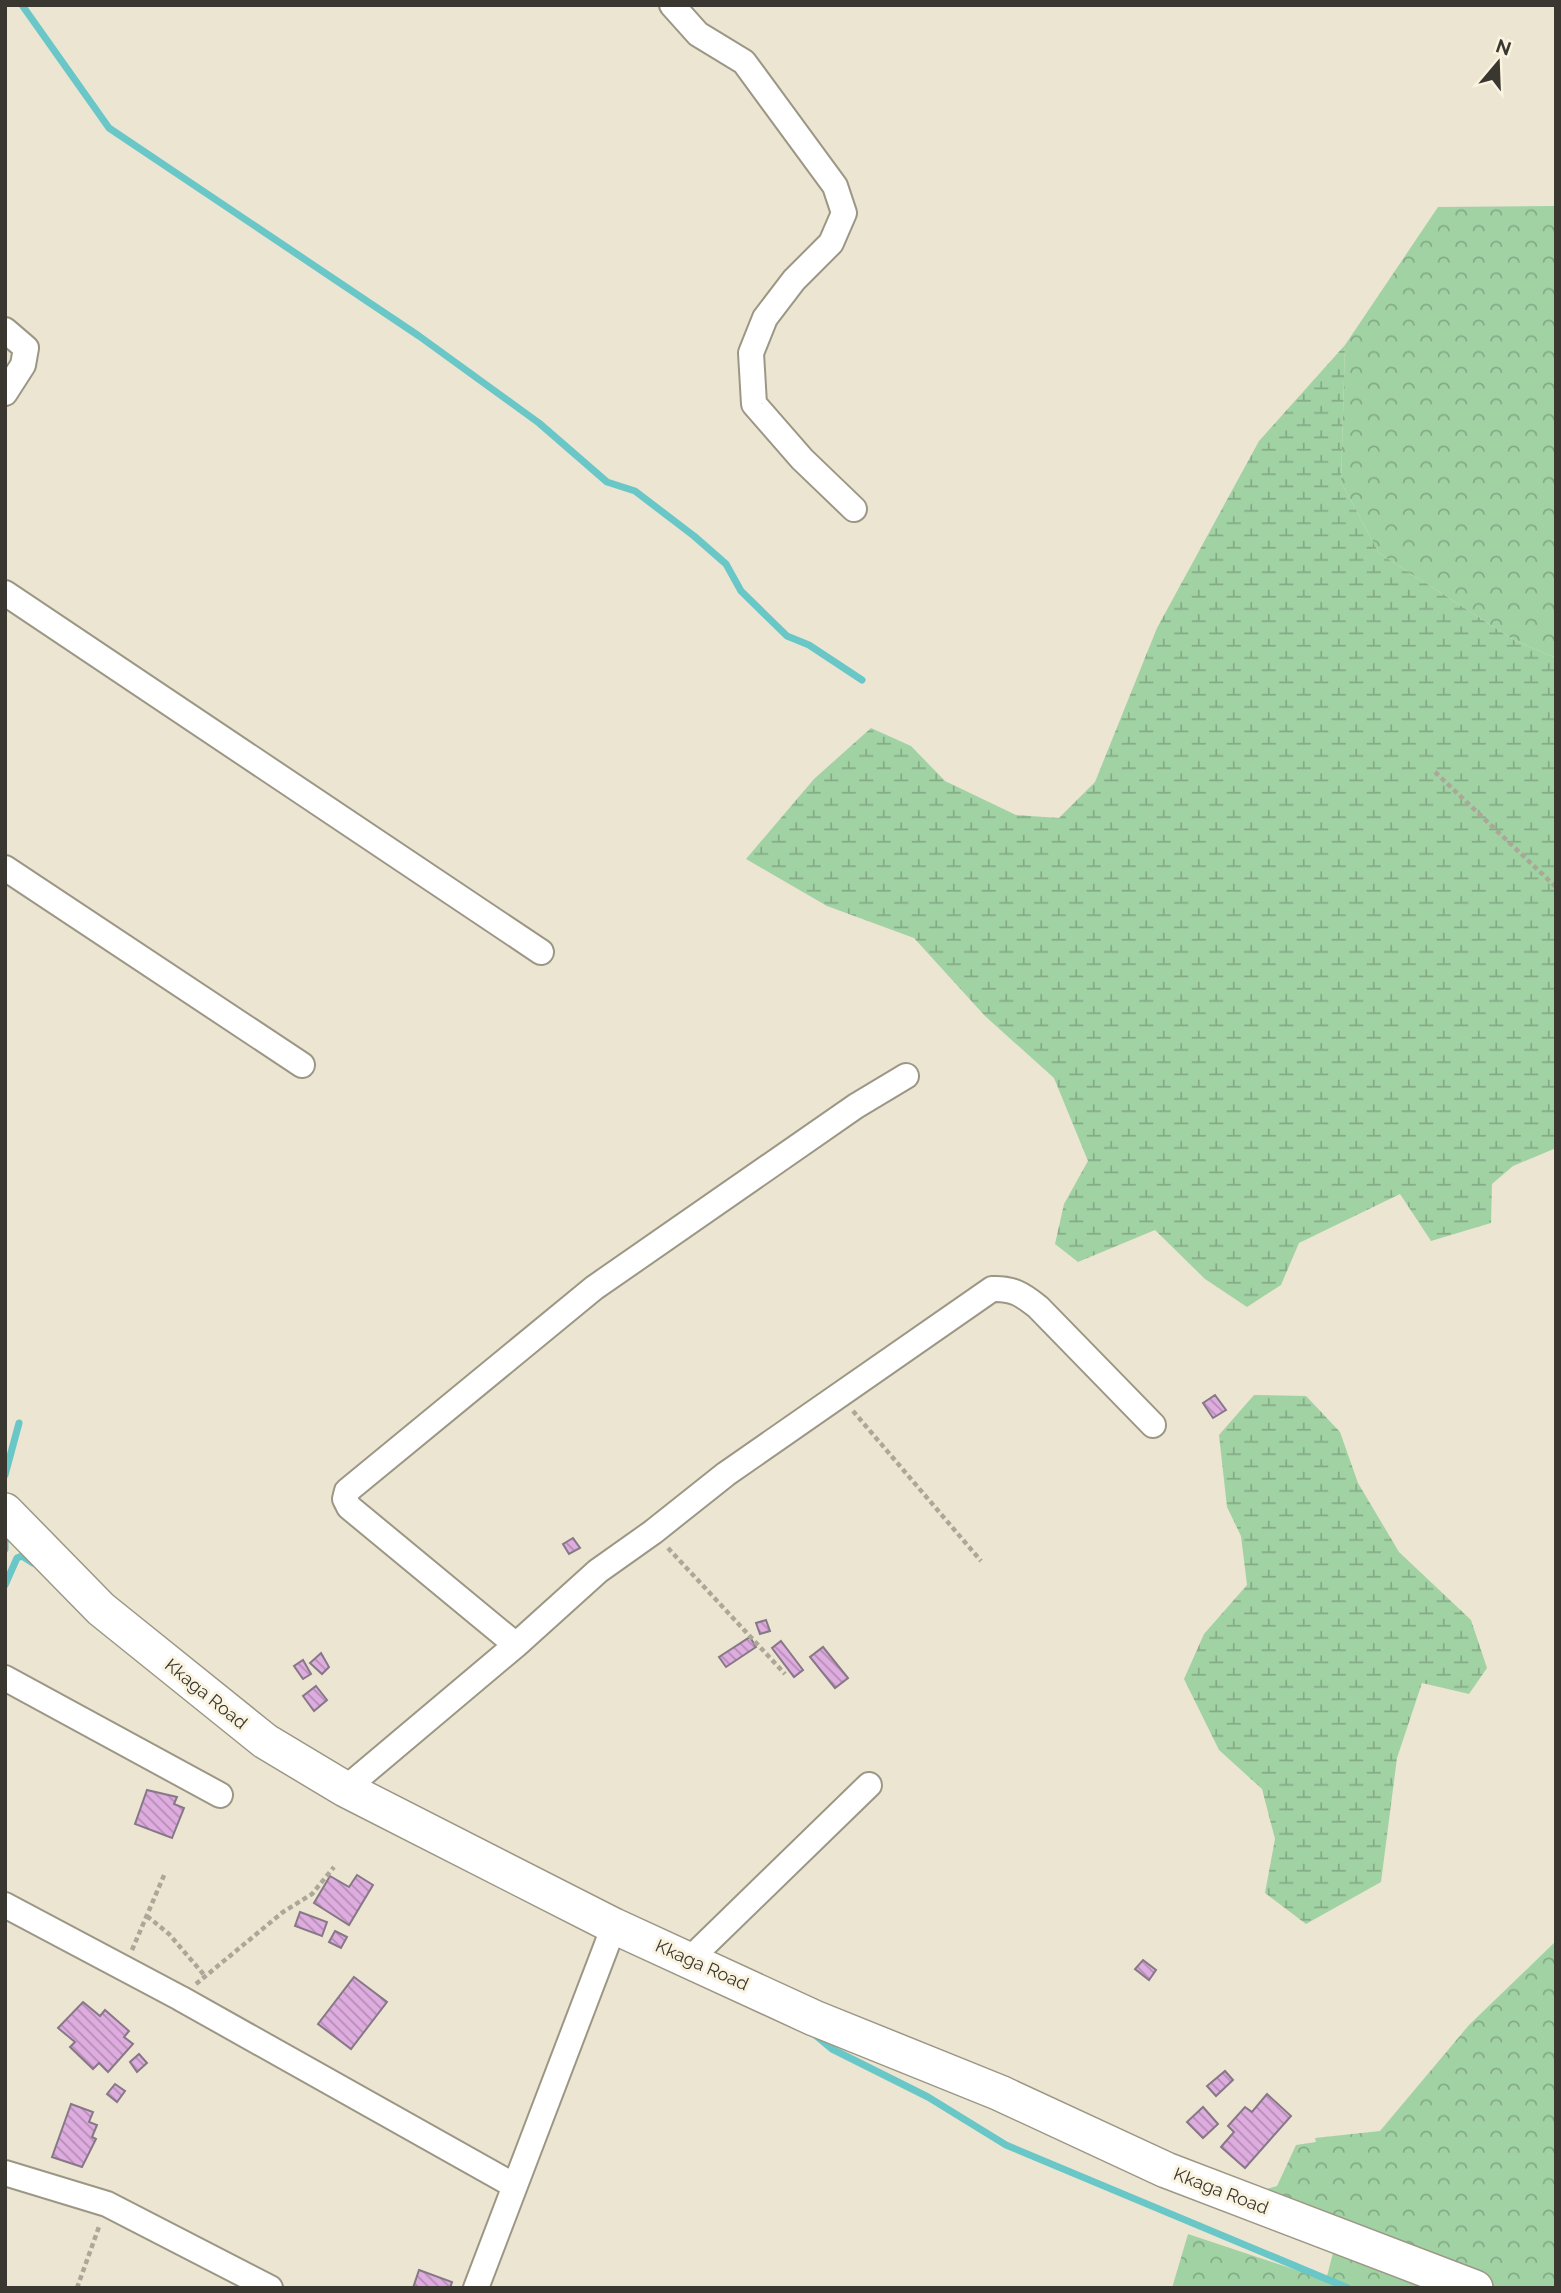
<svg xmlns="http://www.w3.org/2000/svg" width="1561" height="2293" font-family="Raleway,sans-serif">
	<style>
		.forest { fill: url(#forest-crowns) }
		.wetland { fill: url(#wetland-marsh) }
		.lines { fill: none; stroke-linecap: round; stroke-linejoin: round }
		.stream { stroke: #69c7c8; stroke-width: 7 }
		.building { fill: url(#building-back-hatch); stroke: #867886; stroke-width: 2 }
		.street-casing { stroke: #9c9785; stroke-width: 28 }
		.secondary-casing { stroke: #9c9785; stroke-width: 38 }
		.path { stroke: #aca798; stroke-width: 4.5; stroke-dasharray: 5 3.5; stroke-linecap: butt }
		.street { stroke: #fff; stroke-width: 24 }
		.secondary { stroke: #fff; stroke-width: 35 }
		.labels { text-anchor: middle; stroke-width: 6; stroke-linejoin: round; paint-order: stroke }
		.street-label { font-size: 18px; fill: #39372f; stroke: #f9f3df }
	</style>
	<defs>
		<pattern id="forest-crowns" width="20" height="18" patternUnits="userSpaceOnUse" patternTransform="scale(1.75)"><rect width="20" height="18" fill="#a1d2a4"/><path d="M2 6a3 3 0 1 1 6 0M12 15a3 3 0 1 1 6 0" fill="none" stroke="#84ab86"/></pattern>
		<pattern id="wetland-marsh" width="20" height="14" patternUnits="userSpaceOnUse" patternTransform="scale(1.75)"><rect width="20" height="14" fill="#a1d2a4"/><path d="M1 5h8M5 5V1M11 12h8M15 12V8" fill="none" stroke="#84ab86"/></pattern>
		<pattern id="building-back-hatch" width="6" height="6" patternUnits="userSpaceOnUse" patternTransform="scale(1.75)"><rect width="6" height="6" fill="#deacdf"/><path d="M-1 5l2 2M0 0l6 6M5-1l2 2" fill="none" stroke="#b58db5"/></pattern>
	</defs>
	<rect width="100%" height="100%" fill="#ece5d2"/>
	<path class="forest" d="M1556,206V658L1514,640L1379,553L1341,482L1345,345L1438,207Z
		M1556,1941V2288H1172L1188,2234L1326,2280L1336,2241L1236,2198L1277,2186L1296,2145L1316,2142L1315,2138L1380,2131L1469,2025Z"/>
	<path class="wetland" d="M1345,345L1341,482L1379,553L1514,640L1556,658V1148L1513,1166L1492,1184L1491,1223L1431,1241L1400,1194L1299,1243L1281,1285L1247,1307L1205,1279L1155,1230L1078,1262L1055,1244L1064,1204L1088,1161L1054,1078L985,1016L914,938L827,906L746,859L814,779L871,728L911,746L945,781L1016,815L1059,818L1095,782L1157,628L1259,441Z
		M1254,1395L1306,1396L1340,1432L1358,1483L1399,1552L1471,1620L1487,1668L1469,1694L1422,1683L1397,1758L1381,1882L1306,1924L1265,1893L1275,1839L1262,1789L1219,1750L1184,1679L1204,1634L1247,1585L1241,1536L1227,1507L1219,1435Z"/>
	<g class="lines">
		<path class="stream" d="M22,5L109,128L419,336L539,423L607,482L635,491L694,536L726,564L741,591L787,636L809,645L862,680
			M5,1475L19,1423
			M5,1538V1549
			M5,1585L17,1558L22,1556L33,1563
			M814,2034L832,2049L928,2097L1006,2145L1348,2288"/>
	</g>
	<path class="building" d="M1215,1395L1226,1410L1213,1418L1203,1403Z
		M573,1538L580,1548L569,1554L563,1544Z
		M766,1620L770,1631L760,1634L756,1623Z
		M750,1637L756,1647L726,1667L719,1657Z
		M781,1641L803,1670L794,1677L772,1648Z
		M823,1647L848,1678L835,1688L810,1657Z
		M321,1653L329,1667L322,1674L310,1663Z
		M303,1660L311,1674L303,1679L294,1666Z
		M316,1686L327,1700L314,1711L303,1696Z
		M147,1790L177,1797L174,1804L184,1808L172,1838L135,1824Z
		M357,1875L373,1885L349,1925L314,1903L330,1876L349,1887Z
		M300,1912L327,1922L322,1936L295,1926Z
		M335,1931L347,1937L341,1948L329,1942Z
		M1143,1960L1156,1970L1149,1980L1135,1969Z
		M354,1977L387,2002L351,2049L318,2024Z
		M83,2002L100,2016L105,2010L129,2031L124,2037L133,2044L108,2072L99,2063L93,2069L70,2047L75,2042L58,2028Z
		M139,2054L147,2063L137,2072L130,2062Z
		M1225,2071L1233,2080L1216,2096L1207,2086Z
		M115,2084L125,2091L117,2102L107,2094Z
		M1267,2094L1291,2116L1245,2168L1221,2147L1234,2132L1228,2126L1245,2107L1252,2112Z
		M71,2104L93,2112L89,2122L97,2125L92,2137L96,2139L82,2167L52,2157Z
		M1203,2107L1218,2124L1203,2138L1187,2122Z
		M419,2270L452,2282L450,2288H413Z"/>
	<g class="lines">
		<defs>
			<path id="street" d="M672,5L698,34L744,62L835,186L844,213L831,243L794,280L765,318L751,353L754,404L802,459L854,509
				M5,330L26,348L23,365L5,393
				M5,593L541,952
				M5,868L302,1065
				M516,1645L349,1507L345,1499L347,1491L594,1288L856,1106L906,1076
				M5,1678L220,1795
				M345,1789L516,1645L598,1571L653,1532L726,1474L992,1289C1012,1288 1022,1294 1038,1307L1153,1425
				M5,1905L180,1998L515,2186
				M690,1959L869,1785
				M5,2173L107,2204L270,2288
				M476,2288L614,1926"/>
			<path id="secondary" d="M5,1511L101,1609L265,1741L345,1789L614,1926L814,2018L1000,2093L1166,2170L1475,2288"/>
		</defs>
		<use href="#street" class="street-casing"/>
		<use href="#secondary" class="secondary-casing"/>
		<path class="path" d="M1435,772L1556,887
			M853,1411L981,1561
			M668,1548L785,1674
			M147,1916L169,1934L205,1976
			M132,1950L165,1873
			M196,1984L283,1912L312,1894L334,1867
			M77,2288L100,2224"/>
		<use href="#street" class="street"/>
		<use href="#secondary" class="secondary"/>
	</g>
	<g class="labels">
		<g class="street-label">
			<text transform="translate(206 1694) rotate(39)" y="6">Kkaga Road</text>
			<text transform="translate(702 1965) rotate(24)" y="6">Kkaga Road</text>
			<text transform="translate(1221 2191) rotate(21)" y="6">Kkaga Road</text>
		</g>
	</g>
	<rect width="1561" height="2293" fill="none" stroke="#39372f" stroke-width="14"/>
	<g transform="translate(1498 63) rotate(19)" stroke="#f9f3df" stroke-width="5" paint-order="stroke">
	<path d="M0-5L12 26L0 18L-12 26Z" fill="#39372f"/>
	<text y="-10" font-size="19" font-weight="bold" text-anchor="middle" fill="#39372f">N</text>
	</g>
</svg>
